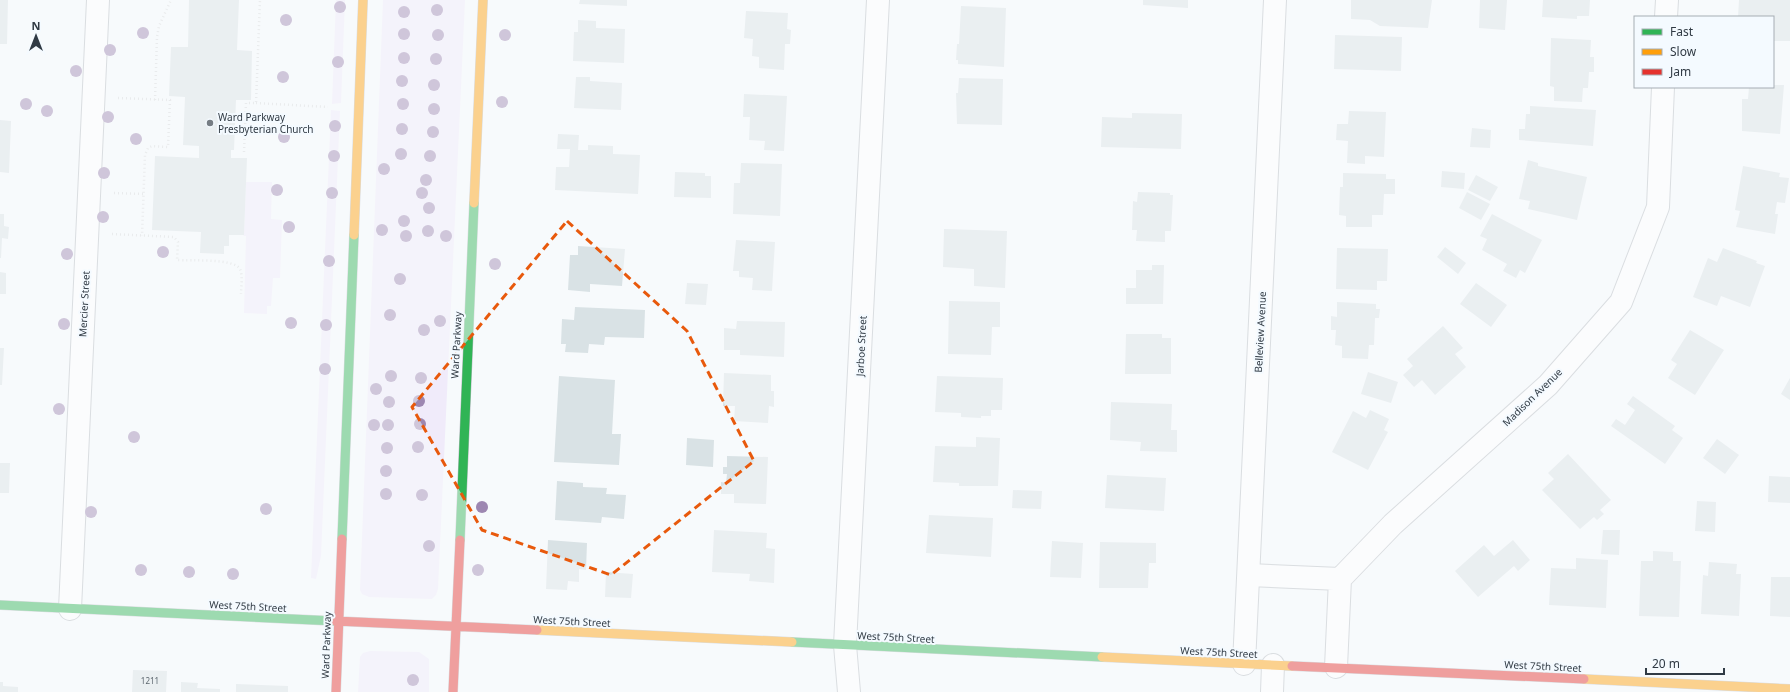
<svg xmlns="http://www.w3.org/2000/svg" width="1790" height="692" font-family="'Noto Sans',sans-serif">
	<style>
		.green { fill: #f0ebfa }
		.building { fill: #d9e2e5 }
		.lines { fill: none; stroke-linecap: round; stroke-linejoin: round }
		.street-casing { stroke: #b6bcc1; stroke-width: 24 }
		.fast-casing { stroke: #b6bcc1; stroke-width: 10 }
		.slow-casing { stroke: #b6bcc1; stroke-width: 10 }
		.jam-casing { stroke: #b6bcc1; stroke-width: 10 }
		.path { stroke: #d7dadb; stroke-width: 2.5; stroke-dasharray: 1 3; stroke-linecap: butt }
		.street { stroke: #fefeff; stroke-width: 22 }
		.fast { stroke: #30b455; stroke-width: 9 }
		.slow { stroke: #ff9f0a; stroke-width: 9 }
		.jam { stroke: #e5322d; stroke-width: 9 }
		.tree { fill: #9d87b1 }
		.marked { fill: none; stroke: #e8590c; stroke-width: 3; stroke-dasharray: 8 5; stroke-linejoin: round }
		.poi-dot { fill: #767d84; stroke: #f4faff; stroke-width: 1.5 }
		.labels { text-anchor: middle; stroke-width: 4; stroke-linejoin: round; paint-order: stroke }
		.number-label { font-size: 8px; fill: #5d676f }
		.poi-label { font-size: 10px; fill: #303a44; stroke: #f4faff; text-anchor: start }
		.street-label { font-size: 10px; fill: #303a44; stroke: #f4faff }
	</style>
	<rect width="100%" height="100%" fill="#f7fafc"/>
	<path class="green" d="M336,0H345L341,103L332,104Z
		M383,0H465L438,589L436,595L432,599L369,597L362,594L360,590Z
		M331,110L340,111L321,556L316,579L311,578Z
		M246,182H272L271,219L282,220L280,278H273L271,306H267V314L244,313L246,236H243L244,235Z
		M370,651L419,652L429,659V692H358L360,657L363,653Z"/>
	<path class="building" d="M0,0H8L7,44H0Z
		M189,0H239L237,50L252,51L251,100H236L234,150H231V158H247L244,235H229V246H224V254L200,253L201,232L152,230L155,156L199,158V146L183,145L185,97L169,96L171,47H188Z
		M580,0H627V6L579,4Z
		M1143,0H1188V8L1143,5Z
		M1351,0H1432L1428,28L1380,26L1370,20L1351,19Z
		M1480,0H1507L1505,30L1479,28Z
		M1543,0H1590L1589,16H1577V19L1542,17Z
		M1739,0H1790V41H1773V17H1738Z
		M961,6L1006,8L1004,67L958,64V60H956L957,44H959Z
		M746,11L788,13L787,29L791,30L790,44H785L784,70L759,68V57L752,56L753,39L744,38Z
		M578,20L596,21V28L625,29L624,63L573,61L574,32H578Z
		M1335,35L1402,37L1401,71L1334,69Z
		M1551,38L1591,40L1590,57H1594V72H1589L1588,88H1583L1582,102L1554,101V87L1550,86Z
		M576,77H590V81L622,83L621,110L574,108Z
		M959,78L1003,79L1002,125L957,124L956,93H958Z
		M1773,85H1784L1780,134L1742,131V99H1748L1749,87H1773Z
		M744,94L787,96L784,151L764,150L765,141L749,140L750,117H743Z
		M1530,106L1596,110L1593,146L1519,140V129H1525L1526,114H1530Z
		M1349,111L1386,112L1384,157L1365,156V164L1347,163L1348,141L1336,140L1337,124H1348Z
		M1132,113L1182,114L1181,149L1101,147L1102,117L1132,118Z
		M0,120L11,121L9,173L0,172Z
		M1472,128L1491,130L1490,148L1470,147Z
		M558,134L579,135L578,150H588V145L613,146V154L640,155L638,194L555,190L556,167H569L570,149H557Z
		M1528,160L1538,163V166L1587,177L1577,220L1528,209L1530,201L1519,199Z
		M741,163L782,164L780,216L733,214L734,183H740Z
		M1743,166L1780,173L1779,177L1789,178L1785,203L1777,202L1775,214H1778L1775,234L1736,227L1740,211L1735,210Z
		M1442,171L1465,173L1464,189L1441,187Z
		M675,172L705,173V176H711V198L674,197Z
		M1343,173L1386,174V179H1395V194H1384L1383,215H1372V227H1346V216L1339,215L1340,187H1343Z
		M1476,175L1498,187L1490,201L1468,190Z
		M1138,192L1170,193V195H1173L1171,231H1165V242L1136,241L1137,230H1132L1133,201L1137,202Z
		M1467,192L1490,204L1481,220L1459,208Z
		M0,214H4V226L9,227L8,239L2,238L1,258H0Z
		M1492,214L1542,240L1525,273L1520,270L1516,278L1503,271L1507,264L1482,250L1487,239L1480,236Z
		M944,229L1007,231L1005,288L974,286V269L943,267Z
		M736,240L775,242L772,291L752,290L753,278L739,277V271H733Z
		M578,246L625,249L622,286L590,284V292L568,290L570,255H578Z
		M1445,247L1466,263L1458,274L1437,257Z
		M1337,248L1388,249L1387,281H1377V290L1336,289Z
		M1723,248L1757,261L1756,263L1765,266L1750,307L1721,296L1717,306L1693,297L1708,258L1717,262Z
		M1152,265H1164L1163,304H1126V288H1136V270H1152Z
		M0,272L6,273V294H0Z
		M687,283L708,284L706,305L685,304Z
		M1476,283L1507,305L1491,327L1460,304Z
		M949,301L1000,302V327H992L991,355L948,354Z
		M1337,302L1376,304V309H1380L1379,318H1375L1374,345H1369L1368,359L1342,358V346L1335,345L1336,330H1331V316L1337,317Z
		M575,307L645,310L644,338L605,337L604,345L589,344L588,353L565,352L566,344H561L562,319L574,320Z
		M737,321L785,322L784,357L740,355V350H724V328L736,329Z
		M1443,326L1463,348L1455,354L1466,367L1435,395L1422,380L1414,387L1403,375L1413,366L1407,359Z
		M1690,330L1724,350L1695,395L1668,378L1677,364L1671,360Z
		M1126,334H1162V338H1171V374H1125Z
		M0,348H4L2,385H0Z
		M1368,372L1398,382L1391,403L1361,394Z
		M724,373L771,375V391H774V407L769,406L768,423L734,421L735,406H723Z
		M559,376L615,380L612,434H621L619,465L554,462Z
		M937,376L1003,378L1002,410H991V416H981V418L961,417V413L935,412Z
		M1790,378V400L1781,394Z
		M1633,396L1675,426L1672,430L1683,438L1665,464L1611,426L1616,419L1625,425L1635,410L1627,404Z
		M1111,402L1172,404L1171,430H1177V452L1140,451L1141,442L1110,440Z
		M1370,410L1389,419L1384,430L1388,432L1368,470L1332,452L1353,411L1366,418Z
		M976,437L1000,438L998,486H959V483L933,482L935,446L976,447Z
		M687,438L714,440L713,467L686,465Z
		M1717,439L1739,455L1725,474L1703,458Z
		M1568,454L1611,500L1600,510L1604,514L1597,520L1594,517L1580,529L1542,490L1554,479L1548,473Z
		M727,456L768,457L766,504L734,503V494H721V482L726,483L727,474H723V467H727Z
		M0,463H10L9,493H0Z
		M1107,475L1166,478L1164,511L1105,508Z
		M1769,476L1790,477V503L1768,502Z
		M557,481L583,483V487L607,488L606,494L626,495L624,519L602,517L601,523L555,520Z
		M1013,490L1042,491L1041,509L1012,508Z
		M1697,501L1716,502L1715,532L1695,531Z
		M929,515L993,518L991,557L926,553Z
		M714,530L767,533L766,548L775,549L774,583L749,581L750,574L712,572Z
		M1603,530H1620L1619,555L1601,554Z
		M548,540L587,543L586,570L579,569V582L568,581L567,590L546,589Z
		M1513,540L1530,560L1518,571L1514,566L1478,597L1455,571L1484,545L1494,556Z
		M1052,541L1083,543L1081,578L1050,577Z
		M1100,542L1156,543V563H1149L1148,588H1099Z
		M1653,551L1673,552V561H1681L1679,617L1639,616L1641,561H1653Z
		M1576,558L1608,560L1606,608L1549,605L1551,568L1576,569Z
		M1709,562L1737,564L1736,574H1741L1739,616L1701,614L1703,575L1708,576Z
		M606,572L633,574L631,598L605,597Z
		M1771,577H1790V617L1770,616Z
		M133,670L167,671L166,692H132Z
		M0,682H3V686L18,687V692H0Z
		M181,682L198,683L197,688L220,689V692H181Z
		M236,684L288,686V692H236Z"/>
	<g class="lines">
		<defs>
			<path id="street" d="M1666,17L1667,0
				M1249,575L1340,579
				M70,609L98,0
				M1244,664L1275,0
				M1336,667L1340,579L1393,524L1548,385L1621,302L1658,207L1663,87
				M849,692L845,645L878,0
				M1272,692L1273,665"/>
			<path id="fast" d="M342,539L354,235
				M460,540L474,203
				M0,605L335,621
				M792,642L1102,657"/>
			<path id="slow" d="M474,203L483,0
				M354,235L363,0
				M537,630L792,642
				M1102,657L1292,666
				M1584,679L1790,689"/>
			<path id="jam" d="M335,621L537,630
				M1292,666L1584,679
				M336,692L342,539
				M453,692L460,540"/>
		</defs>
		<use href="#street" class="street-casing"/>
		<use href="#fast" class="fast-casing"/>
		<use href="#slow" class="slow-casing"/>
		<use href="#jam" class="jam-casing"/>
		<path class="path" d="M118,98L170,100L168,147L152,146L148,148L145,155L142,236
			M155,100L157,37L159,26L171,0
			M256,103L328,107
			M244,152L246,103H256L260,0
			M114,193L143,194
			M112,234L174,237L178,242L177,260C190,261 234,258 240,269C243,276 241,287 241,294"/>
		<use href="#street" class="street"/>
		<use href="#fast" class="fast"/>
		<use href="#slow" class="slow"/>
		<use href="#jam" class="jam"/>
	</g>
	<g class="tree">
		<circle cx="340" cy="7" r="6"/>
		<circle cx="437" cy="10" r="6"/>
		<circle cx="404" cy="12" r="6"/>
		<circle cx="286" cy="20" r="6"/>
		<circle cx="143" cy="33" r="6"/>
		<circle cx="404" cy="34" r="6"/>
		<circle cx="438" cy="35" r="6"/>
		<circle cx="505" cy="35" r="6"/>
		<circle cx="110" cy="50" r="6"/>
		<circle cx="404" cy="58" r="6"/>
		<circle cx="436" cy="59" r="6"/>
		<circle cx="338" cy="62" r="6"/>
		<circle cx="76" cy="71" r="6"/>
		<circle cx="283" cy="77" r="6"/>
		<circle cx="402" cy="81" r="6"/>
		<circle cx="434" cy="85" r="6"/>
		<circle cx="502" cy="102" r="6"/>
		<circle cx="26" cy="104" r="6"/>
		<circle cx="403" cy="104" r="6"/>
		<circle cx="434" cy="109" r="6"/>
		<circle cx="47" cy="111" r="6"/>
		<circle cx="108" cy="117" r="6"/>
		<circle cx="335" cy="126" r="6"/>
		<circle cx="402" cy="129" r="6"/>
		<circle cx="433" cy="132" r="6"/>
		<circle cx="284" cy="137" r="6"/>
		<circle cx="136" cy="139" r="6"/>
		<circle cx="401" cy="154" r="6"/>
		<circle cx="334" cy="156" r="6"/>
		<circle cx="430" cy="156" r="6"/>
		<circle cx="384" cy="169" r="6"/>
		<circle cx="104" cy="173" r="6"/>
		<circle cx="426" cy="180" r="6"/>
		<circle cx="277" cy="190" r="6"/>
		<circle cx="332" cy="193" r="6"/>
		<circle cx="422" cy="193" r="6"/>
		<circle cx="429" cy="208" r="6"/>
		<circle cx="103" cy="217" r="6"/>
		<circle cx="404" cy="221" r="6"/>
		<circle cx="289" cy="227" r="6"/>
		<circle cx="382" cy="230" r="6"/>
		<circle cx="428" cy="231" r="6"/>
		<circle cx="406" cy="236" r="6"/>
		<circle cx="446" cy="236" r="6"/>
		<circle cx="163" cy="252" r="6"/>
		<circle cx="67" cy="254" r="6"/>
		<circle cx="329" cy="261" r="6"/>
		<circle cx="495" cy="264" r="6"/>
		<circle cx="400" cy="279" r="6"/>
		<circle cx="390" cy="315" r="6"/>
		<circle cx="440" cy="321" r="6"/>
		<circle cx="291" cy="323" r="6"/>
		<circle cx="64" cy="324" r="6"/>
		<circle cx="326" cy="325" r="6"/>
		<circle cx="424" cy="330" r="6"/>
		<circle cx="325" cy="369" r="6"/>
		<circle cx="391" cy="376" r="6"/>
		<circle cx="421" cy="378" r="6"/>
		<circle cx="376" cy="389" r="6"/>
		<circle cx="419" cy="401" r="6"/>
		<circle cx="389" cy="402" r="6"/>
		<circle cx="59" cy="409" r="6"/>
		<circle cx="420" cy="424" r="6"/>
		<circle cx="374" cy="425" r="6"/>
		<circle cx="388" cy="425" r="6"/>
		<circle cx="134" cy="437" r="6"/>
		<circle cx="418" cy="447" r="6"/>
		<circle cx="387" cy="448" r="6"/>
		<circle cx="386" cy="471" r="6"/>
		<circle cx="386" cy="494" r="6"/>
		<circle cx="422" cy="495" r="6"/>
		<circle cx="482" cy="507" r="6"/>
		<circle cx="266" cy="509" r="6"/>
		<circle cx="91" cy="512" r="6"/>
		<circle cx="429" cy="546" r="6"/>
		<circle cx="141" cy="570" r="6"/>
		<circle cx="478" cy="570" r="6"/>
		<circle cx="189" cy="572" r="6"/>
		<circle cx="233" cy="574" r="6"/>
		<circle cx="413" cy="680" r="6"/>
	</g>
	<path d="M0 0H1790V692H0ZM567,221L687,331L754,461L611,575L482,530L412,407Z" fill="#f7fafc" fill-opacity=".55" fill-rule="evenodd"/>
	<path class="marked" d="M567,221L687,331L754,461L611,575L482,530L412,407Z"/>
	<circle class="poi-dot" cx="210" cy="123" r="4"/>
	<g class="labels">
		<g class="number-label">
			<text x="150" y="684">1211</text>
		</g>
		<g class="poi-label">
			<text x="218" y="121">Ward Parkway<tspan x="218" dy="12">Presbyterian Church</tspan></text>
		</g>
		<g class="street-label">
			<text transform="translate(84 304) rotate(-87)" y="4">Mercier Street</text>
			<text transform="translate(1260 332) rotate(-87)" y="4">Belleview Avenue</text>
			<text transform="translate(456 345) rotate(-87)" y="4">Ward Parkway</text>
			<text transform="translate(861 346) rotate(-87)" y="4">Jarboe Street</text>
			<text transform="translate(1532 397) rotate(-44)" y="4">Madison Avenue</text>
			<text transform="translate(248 606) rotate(3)" y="4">West 75th Street</text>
			<text transform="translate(572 621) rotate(3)" y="4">West 75th Street</text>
			<text transform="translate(896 637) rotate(3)" y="4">West 75th Street</text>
			<text transform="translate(326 645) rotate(-88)" y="4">Ward Parkway</text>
			<text transform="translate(1219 652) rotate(3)" y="4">West 75th Street</text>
			<text transform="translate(1543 666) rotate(3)" y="4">West 75th Street</text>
		</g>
	</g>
	<rect x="1634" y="16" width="140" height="72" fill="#f4faff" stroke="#a6adb4"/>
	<rect x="1642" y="29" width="20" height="6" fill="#30b455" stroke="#a6adb4"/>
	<text x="1670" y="36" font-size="12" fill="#303a44">Fast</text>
	<rect x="1642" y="49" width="20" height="6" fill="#ff9f0a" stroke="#a6adb4"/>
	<text x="1670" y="56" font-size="12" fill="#303a44">Slow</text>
	<rect x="1642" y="69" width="20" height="6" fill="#e5322d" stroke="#a6adb4"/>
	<text x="1670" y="76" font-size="12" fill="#303a44">Jam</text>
	<g transform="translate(36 36)" stroke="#f4faff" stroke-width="3" paint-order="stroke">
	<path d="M0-3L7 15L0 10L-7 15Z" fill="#303a44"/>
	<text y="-6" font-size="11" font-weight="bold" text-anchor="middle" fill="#303a44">N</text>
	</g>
	<path d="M1646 668v6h78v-6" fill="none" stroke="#303a44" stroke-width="2"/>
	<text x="1652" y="668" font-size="12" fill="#303a44" stroke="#f4faff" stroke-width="3" paint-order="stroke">20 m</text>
</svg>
